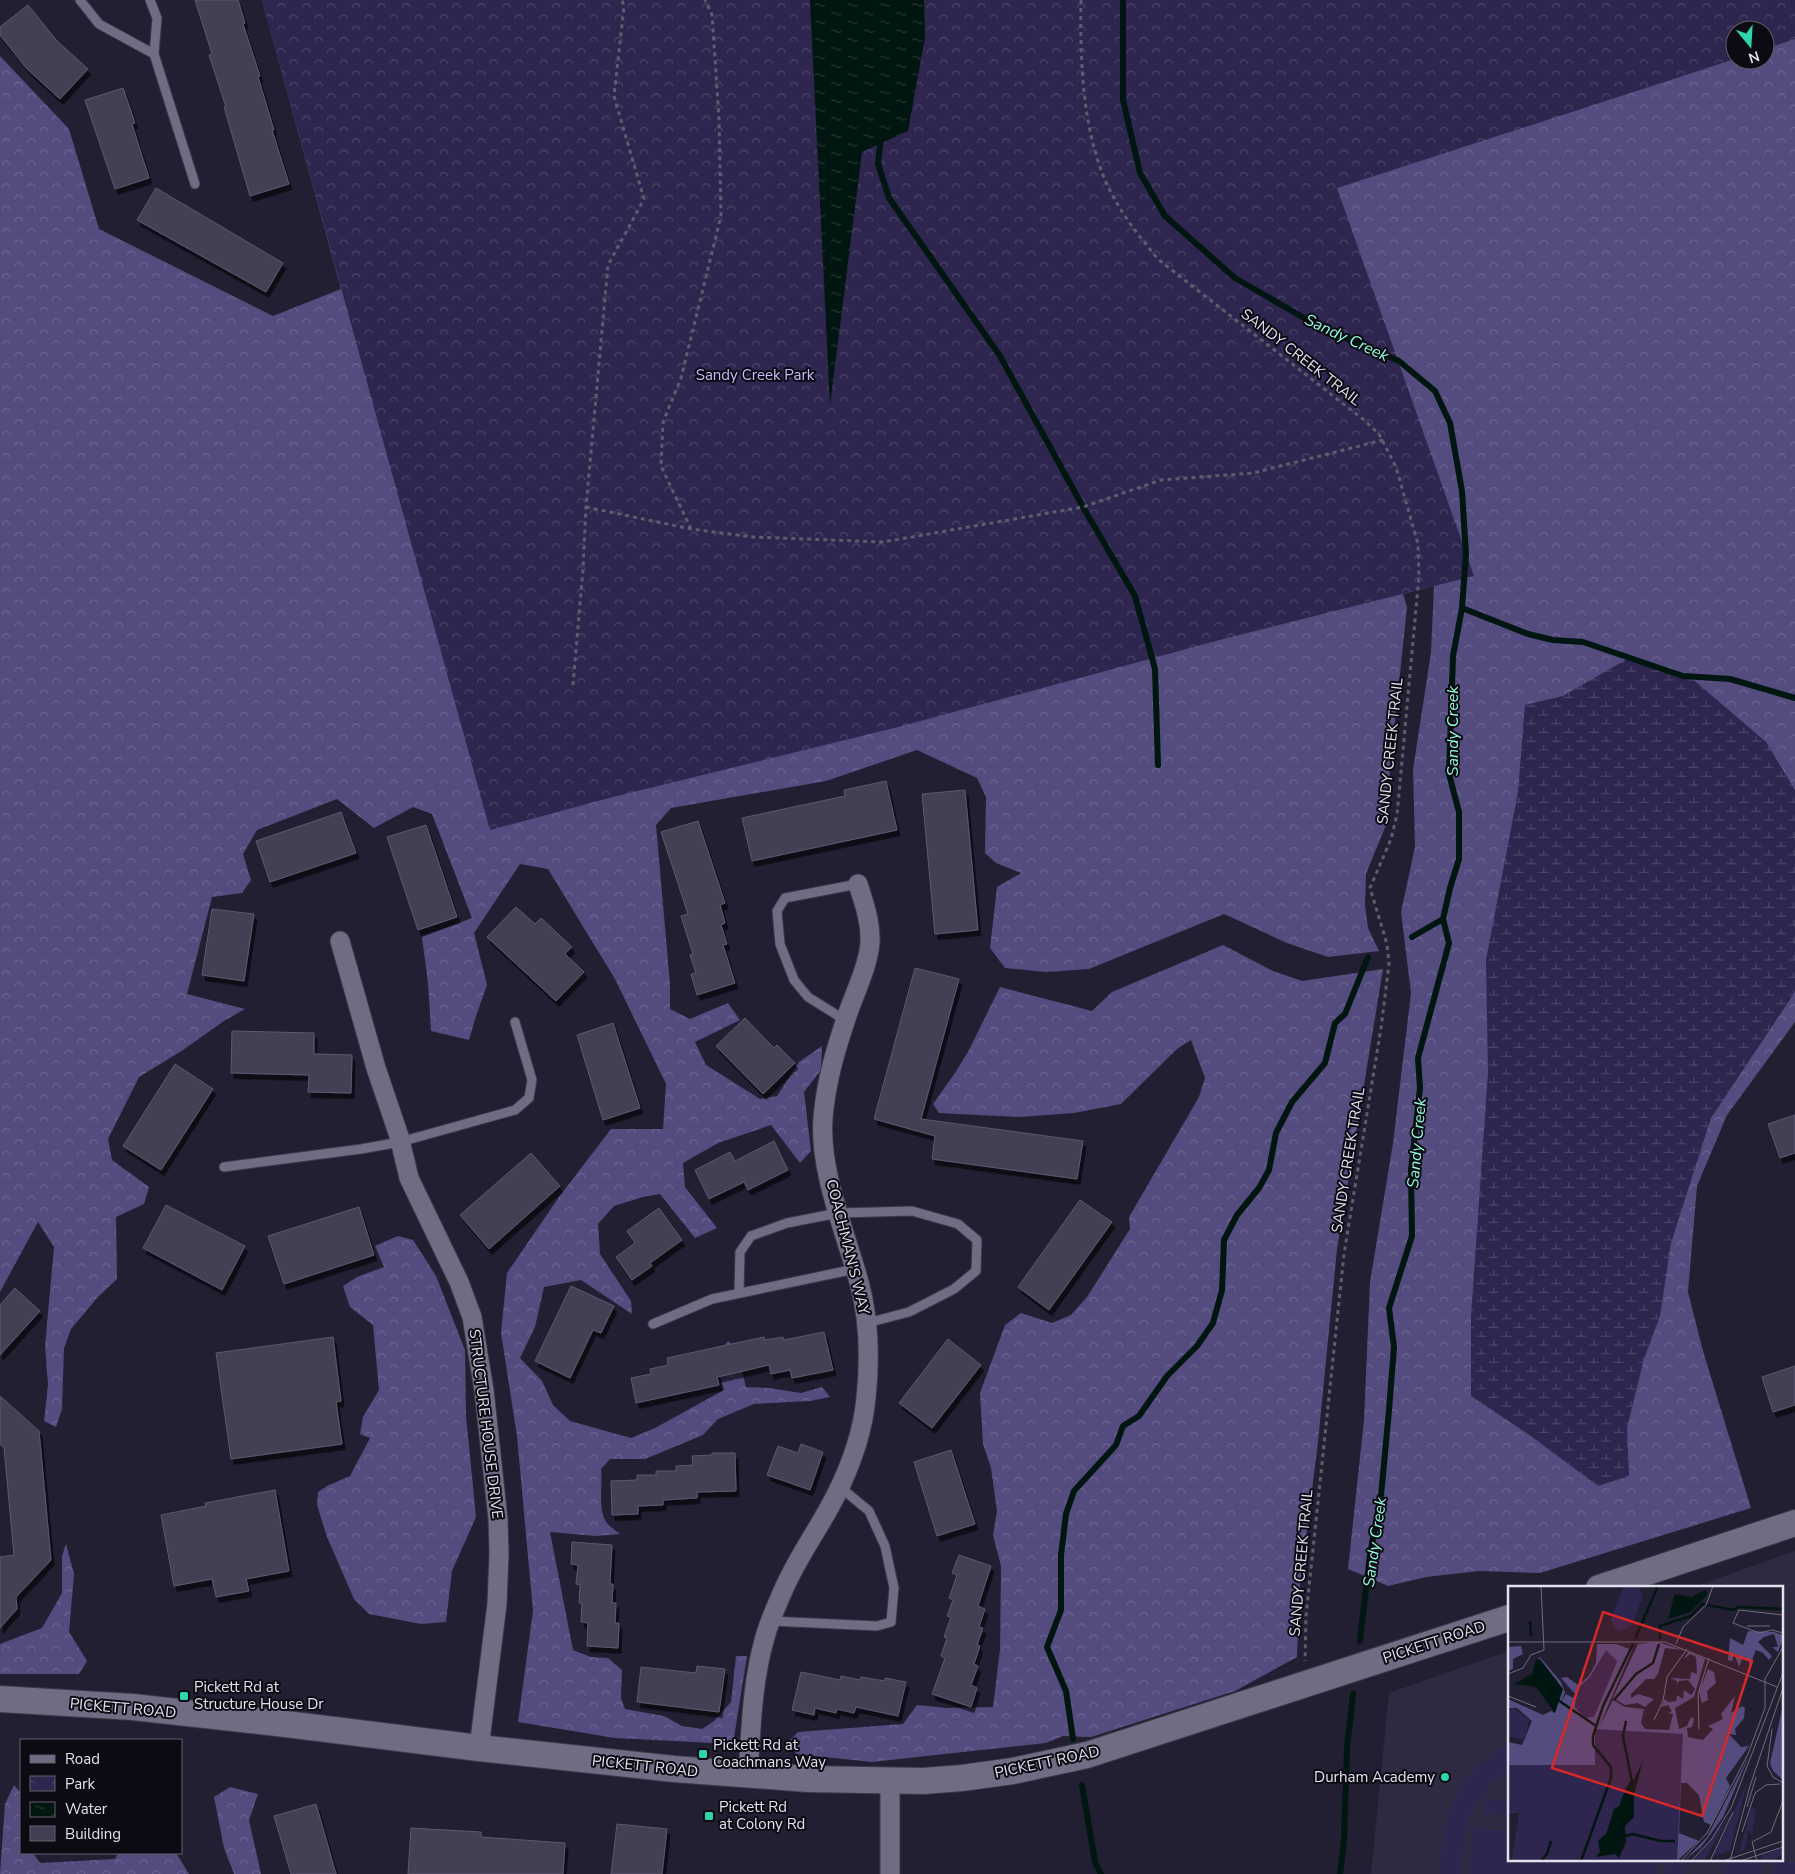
<svg xmlns="http://www.w3.org/2000/svg" width="1795" height="1874" font-family="'Nunito Sans',sans-serif">
	<style>
		.built { fill: #2e2a42 }
		.forest { fill: url(#forest-crowns); fill-rule: evenodd }
		.wetland { fill: url(#wetland-marsh) }
		.park { fill: url(#park-crowns) }
		.pitch { fill: #2e264e }
		.water { fill: url(#water-ripples) }
		.lines { fill: none; stroke-linecap: round; stroke-linejoin: round }
		.stream { stroke: #011610; stroke-width: 6 }
		.building { fill: #423f53; stroke: #5c596f; filter: url(#shadow) }
		.lane-casing { stroke: #3b3948; stroke-width: 11 }
		.street-casing { stroke: #3b3948; stroke-width: 21 }
		.secondary-casing { stroke: #3b3948; stroke-width: 28 }
		.path { stroke: #5f5c6d; stroke-width: 3; stroke-dasharray: 4 4; stroke-linecap: butt }
		.lane { stroke: #6f6d83; stroke-width: 9 }
		.street { stroke: #6f6d83; stroke-width: 19 }
		.secondary { stroke: #6f6d83; stroke-width: 26 }
		.poi-dot { fill: #2ed4aa; stroke: #0c0a13; stroke-width: 2 }
		.labels { text-anchor: middle; stroke-width: 4; stroke-linejoin: round; paint-order: stroke }
		.street-label { font-size: 15px; fill: #e2e1ee; stroke: #0c0a13 }
		.park-label { font-size: 15px; fill: #c4bbfb; stroke: #0c0a13 }
		.poi-label { font-size: 15px; fill: #e2e1ee; stroke: #0c0a13; text-anchor: start }
		.water-label { font-size: 16px; font-style: italic; fill: #92fdda; stroke: #0c0a13 }
		.inset-river { fill: none; stroke: #011610; stroke-width: 2.5 }
		.inset-road { fill: none; stroke: #6f6d7d; stroke-width: 1 }
		.view { fill: #d62828; fill-opacity: 0.15; stroke: #d62828; stroke-width: 2.5 }
		.inset-edge { fill: none; stroke: #e2e1ee; stroke-width: 2.5 }
	</style>
	<defs>
		<pattern id="forest-crowns" width="20" height="18" patternUnits="userSpaceOnUse" patternTransform="scale(1.25)"><rect width="20" height="18" fill="#544b7e"/><path d="M2 6a3 3 0 1 1 6 0M12 15a3 3 0 1 1 6 0" fill="none" stroke="#6c6591"/></pattern>
		<pattern id="wetland-marsh" width="20" height="14" patternUnits="userSpaceOnUse" patternTransform="scale(1.25)"><rect width="20" height="14" fill="#2e264e"/><path d="M1 5h8M5 5V1M11 12h8M15 12V8" fill="none" stroke="#4c4568"/></pattern>
		<pattern id="park-crowns" width="20" height="18" patternUnits="userSpaceOnUse" patternTransform="scale(1.25)"><rect width="20" height="18" fill="#2e264e"/><path d="M2 6a3 3 0 1 1 6 0M12 15a3 3 0 1 1 6 0" fill="none" stroke="#4c4568"/></pattern>
		<pattern id="water-ripples" width="26" height="14" patternUnits="userSpaceOnUse" patternTransform="scale(1.25)"><rect width="26" height="14" fill="#011610"/><path d="M2 4q2-2 4 0t4 0M15 11q2-2 4 0t4 0" fill="none" stroke="#263833"/></pattern>
		<filter id="shadow"><feDropShadow dx="3" dy="5.5" stdDeviation="0" flood-color="#0009"/></filter>
	</defs>
	<rect width="100%" height="100%" fill="#221f32"/>
	<path class="built" d="M1795,1551V1874H1371L1389,1693L1509,1651V1860H1781V1588H1691Z"/>
	<path class="forest" d="M262,0H1795V1022L1727,1115L1697,1186L1688,1292L1703,1351L1751,1508L1540,1573L1479,1571L1426,1577L1388,1586L1348,1569L1364,1420L1370,1282L1393,1143L1411,993L1401,912L1415,847L1413,770L1431,652L1434,586L1403,594L1407,607L1390,768L1386,825L1366,874L1365,905L1368,928L1379,951L1328,957L1287,943L1224,914L1089,969L1046,972L1005,968L990,948L997,887L1021,873L996,863L985,853L986,797L977,778L917,750L826,781L671,808L656,825L670,984V1009L690,1019L728,1003L740,1020L695,1042L706,1065L760,1099L777,1096L799,1062L822,1046L821,1070L804,1092L811,1151L800,1163L771,1125L718,1143L683,1163L685,1187L717,1228L695,1238L660,1194L643,1197L614,1206L598,1224L600,1254L631,1301L632,1314L581,1280L544,1287L535,1327L520,1358L542,1381L553,1405L570,1421L631,1438L655,1428L724,1390L715,1360L728,1341L736,1348L746,1387L769,1388L801,1393L822,1387L830,1397L810,1401L754,1404L718,1419L703,1435L645,1459H610L601,1469C603,1486 597,1509 607,1523C610,1527 616,1531 620,1534L596,1536L550,1532L573,1650L591,1657L608,1658L622,1670L621,1698L625,1709L664,1716L682,1726L702,1729L714,1721L731,1702L736,1656H747L733,1744L615,1738L518,1722L533,1611L517,1436L501,1333L507,1273L559,1197L611,1129H663L666,1084L615,979L548,869L520,864L474,933L487,985L476,1016L469,1040L431,1031L428,983L422,937L472,918L432,814L413,807L374,828L337,799L257,830L243,854L251,880L242,893L212,897L187,994L245,1009L224,1021L183,1050L139,1077L108,1139L112,1160L149,1187L144,1204L116,1217L117,1279L98,1297L71,1329L64,1348L62,1409L56,1427L44,1421L48,1385L45,1346L54,1247L38,1222L0,1292V56L69,129L99,229L273,316L341,289ZM1735,30H1765V60H1735Z
		M1223,945L1273,971L1302,981L1383,969L1337,1249L1318,1442L1299,1593L1297,1657L1235,1691L1091,1737L1063,1736L1046,1743L872,1762L796,1754L789,1741L798,1732L903,1724L917,1705L947,1708L993,1707L1000,1649L1001,1566L993,1535L997,1511L991,1468L983,1444L980,1393L1005,1325L1021,1313L1052,1323L1071,1315L1087,1297L1130,1229L1129,1217L1199,1097L1205,1078L1191,1040L1177,1049L1121,1104L1074,1113L1019,1117L939,1113L933,1104L955,1073L969,1050L1000,987L1092,1011L1112,992Z
		M398,1236L413,1240L436,1276L465,1350L466,1416L476,1517L452,1571L446,1622L421,1624L369,1614L354,1599L327,1537L317,1505L318,1492L327,1486L350,1476L370,1438L360,1434L363,1417L379,1390L373,1325L350,1307L343,1286L357,1277L384,1267L375,1246Z
		M66,1544L74,1574L69,1632L87,1661L79,1674H0V1644L42,1628L62,1593V1556Z
		M14,1785L20,1792L21,1800V1853H33L40,1863L115,1859L118,1853H176L189,1874H0L5,1804Z
		M230,1787L258,1794L249,1820L261,1874H234L224,1848L214,1797Z"/>
	<path class="wetland" d="M1629,658L1689,676L1766,742L1795,790V992L1711,1118L1671,1243L1660,1316L1644,1359L1627,1428L1629,1476L1598,1486L1528,1434L1471,1396V1317L1488,1072L1486,960L1518,792L1525,705L1563,696Z"/>
	<path class="park" d="M262,0H1795V39L1765,49V30H1735V59L1337,188L1474,576L1227,638L902,726L609,798L490,830Z"/>
	<path class="pitch" d="M1509,1744V1769C1467,1803 1465,1823 1461,1874H1439C1443,1830 1451,1784 1489,1756C1495,1751 1502,1748 1509,1744Z
		M1485,1799L1509,1801V1816L1484,1814Z
		M1473,1828L1509,1831V1860H1657L1656,1874H1469Z
		M1666,1860H1686L1685,1874H1665Z
		M1727,1860L1763,1861L1761,1874H1725Z
		M1773,1860L1795,1862V1874H1772Z"/>
	<path class="water" d="M810,0H924L925,37L908,131L862,152L830,405Z"/>
	<g class="lines">
		<path class="stream" d="M1123,0V100L1140,173L1165,216L1235,278L1318,326L1399,361L1435,391L1450,423L1462,491L1466,554L1462,608L1453,656L1449,774L1459,812V859L1450,888L1443,919L1449,943L1418,1058L1420,1088L1411,1170L1412,1236L1389,1308L1394,1347L1389,1410L1381,1496L1370,1554L1360,1641
			M881,136L878,164L889,198L1000,356L1083,507L1135,596L1155,669L1158,765
			M1462,608L1528,634L1553,640L1583,642L1683,676L1730,679L1795,698
			M1412,937L1443,919
			M1073,1739L1066,1691L1047,1647L1061,1610V1555L1066,1514L1074,1491L1116,1445L1123,1426L1139,1416L1167,1376L1197,1346L1213,1323L1222,1290L1224,1240L1237,1215L1259,1188L1269,1170L1276,1133L1292,1102L1325,1063L1335,1023L1345,1014L1368,957
			M1082,1785L1095,1862L1101,1874
			M1340,1874L1344,1840L1347,1747L1353,1694"/>
	</g>
	<path class="building" d="M195,0H238L245,23L243,24L260,76L258,77L274,130H272L289,184L250,196L224,107H226L209,55L212,54Z
		M28,5L57,41L88,69L60,99L27,69L0,35V27Z
		M123,88L135,123L132,124L149,178L115,189L85,100Z
		M156,188L283,263L266,292L137,220Z
		M886,781L897,830L752,861L742,818L845,796L844,790Z
		M965,790L978,930L935,934L922,794Z
		M341,812L356,853L270,882L256,841Z
		M698,821L725,903L720,905L725,923L721,925L727,944L723,945L735,983L697,995L691,974L696,973L690,955L693,954L681,916L688,914L661,832Z
		M426,825L457,917L418,930L387,837Z
		M516,907L535,924L541,918L572,947L565,954L584,972L556,1001L487,937Z
		M212,909L254,914L244,981L202,975Z
		M915,968L959,979L921,1119L1083,1141L1077,1179L932,1159L935,1136L874,1119Z
		M745,1018L774,1048L777,1045L795,1063L763,1094L716,1046Z
		M613,1023L640,1108L603,1120L577,1035Z
		M232,1031L314,1033V1054L352,1055L351,1093L308,1092L309,1075L231,1073Z
		M175,1064L213,1089L161,1170L123,1146Z
		M1795,1115V1153L1780,1158L1768,1124Z
		M774,1141L788,1170L748,1190L744,1182L709,1199L695,1170L730,1152L735,1161Z
		M531,1153L560,1186L489,1249L460,1215Z
		M1080,1200L1112,1222L1049,1310L1018,1287Z
		M166,1205L245,1246L222,1290L143,1248Z
		M359,1207L374,1255L284,1284L268,1236Z
		M659,1208L682,1240L650,1263L652,1266L632,1280L616,1257L635,1243L627,1231Z
		M571,1286L614,1306L601,1333L593,1330L570,1378L535,1361Z
		M15,1288L40,1311L0,1355V1305Z
		M824,1332L833,1370L792,1378L790,1370L771,1374L769,1365L717,1377L719,1385L636,1403L631,1378L651,1374L650,1369L668,1365L667,1358L764,1337L765,1340L783,1337L784,1340Z
		M333,1337L341,1401L336,1402L342,1444L231,1459L216,1353Z
		M948,1339L981,1365L932,1428L899,1403Z
		M1795,1366V1405L1773,1412L1762,1377Z
		M0,1396L39,1431L51,1560L16,1597L17,1609L0,1628V1557L14,1555L4,1448L0,1444Z
		M801,1444L823,1452L810,1490L767,1475L778,1446L798,1453Z
		M951,1450L975,1524L937,1536L914,1462Z
		M712,1453H735L736,1491L697,1492V1498L663,1500V1505L638,1506V1514L612,1515L611,1481L637,1480V1475H656V1471H676V1466L693,1465L692,1456L712,1455Z
		M275,1490L289,1571L246,1579L249,1591L216,1597L212,1579L174,1586L161,1515L206,1506L205,1503Z
		M572,1542L612,1545L610,1584H613L612,1603H616L615,1623H619L618,1648L587,1646L588,1623L581,1622L582,1603H579L580,1585L576,1584L578,1565L571,1564Z
		M959,1555L991,1566L978,1606L985,1609L979,1627L983,1628L977,1645L980,1646L974,1664L978,1666L971,1685L977,1688L971,1707L932,1694L945,1658L941,1656L947,1638L944,1637L951,1617L947,1616L953,1600L949,1598L957,1575L952,1573Z
		M697,1666L725,1669L719,1712L637,1702L641,1667L696,1673Z
		M801,1672L840,1680L841,1676L860,1680L861,1677L885,1681V1678L906,1682L898,1716L856,1707L854,1713L837,1709L836,1713L815,1708L814,1715L792,1710Z
		M316,1804L336,1874H291L274,1816Z
		M617,1824L667,1829L662,1874H611Z
		M411,1828L481,1832V1837L565,1843L563,1874H408Z"/>
	<g class="lines">
		<defs>
			<path id="lane" d="M80,0L99,24L154,54L195,184
				M150,0L157,18L154,54
				M845,1020L808,997L794,980L780,944L777,911L785,898L858,884
				M224,1167L361,1149L400,1142L515,1110L529,1098L532,1080L515,1022
				M739,1293L740,1252L751,1236L787,1223L838,1213L912,1211L958,1224L977,1240L976,1271L954,1289L909,1312L867,1323
				M653,1324L712,1299L855,1269
				M771,1621L877,1626L891,1622L894,1588L885,1546L869,1511L840,1487"/>
			<path id="street" d="M340,941L376,1068L399,1136L409,1178L459,1282L472,1317L484,1390L498,1519L499,1554L497,1604L479,1748
				M748,1775C751,1729 752,1682 765,1637C769,1622 776,1607 782,1593C797,1557 819,1529 836,1495C851,1465 863,1431 866,1398C870,1360 869,1318 859,1282C845,1231 819,1171 823,1118C826,1080 837,1045 849,1010C857,988 868,965 870,943C871,922 864,903 858,884
				M890,1874V1781"/>
			<path id="secondary" d="M1599,1588L1795,1523
				M0,1699L133,1707L294,1725L479,1748L674,1769L808,1779L923,1781L962,1778L1013,1771L1087,1755L1509,1618"/>
		</defs>
		<use href="#lane" class="lane-casing"/>
		<use href="#street" class="street-casing"/>
		<use href="#secondary" class="secondary-casing"/>
		<path class="path" d="M1081,0C1080,53 1082,117 1100,167C1112,202 1135,232 1159,260L1364,420L1379,434L1396,467L1418,544L1419,576L1397,815L1391,839L1370,888L1387,944L1389,964L1381,1028L1344,1254L1306,1616L1305,1661
			M586,507L691,529L753,537L883,542L1083,507L1161,480L1253,473L1383,440
			M691,529L661,466L663,422L681,378L721,216L719,118L712,15L705,0
			M573,685L583,569L586,507L608,265L644,199L614,96L624,7L622,0"/>
		<use href="#lane" class="lane"/>
		<use href="#street" class="street"/>
		<use href="#secondary" class="secondary"/>
	</g>
	<g class="poi-dot">
		<rect x="179" y="1691" width="10" height="10" rx="2.5"/>
		<rect x="698" y="1749" width="10" height="10" rx="2.5"/>
		<circle cx="1445" cy="1777" r="5"/>
		<rect x="704" y="1811" width="10" height="10" rx="2.5"/>
	</g>
	<g class="labels">
		<g class="street-label">
			<text transform="translate(1301 357) rotate(38)" y="5">SANDY CREEK TRAIL</text>
			<text transform="translate(1390 751) rotate(-84)" y="5">SANDY CREEK TRAIL</text>
			<text transform="translate(1348 1160) rotate(-81)" y="5">SANDY CREEK TRAIL</text>
			<text transform="translate(848 1247) rotate(76)" y="5">COACHMAN'S WAY</text>
			<text transform="translate(486 1424) rotate(83)" y="5">STRUCTURE HOUSE DRIVE</text>
			<text transform="translate(1301 1563) rotate(-85)" y="5">SANDY CREEK TRAIL</text>
			<text transform="translate(1434 1642) rotate(-18)" y="5">PICKETT ROAD</text>
			<text transform="translate(123 1708) rotate(5)" y="5">PICKETT ROAD</text>
			<text transform="translate(1047 1762) rotate(-12)" y="5">PICKETT ROAD</text>
			<text transform="translate(645 1766) rotate(6)" y="5">PICKETT ROAD</text>
		</g>
		<g class="park-label">
			<text x="755" y="380">Sandy Creek Park</text>
		</g>
		<g class="poi-label">
			<text x="194" y="1692">Pickett Rd at<tspan x="194" dy="17">Structure House Dr</tspan></text>
			<text x="713" y="1750">Pickett Rd at<tspan x="713" dy="17">Coachmans Way</tspan></text>
			<text x="1435" y="1782" text-anchor="end">Durham Academy</text>
			<text x="719" y="1812">Pickett Rd<tspan x="719" dy="17">at Colony Rd</tspan></text>
		</g>
		<g class="water-label">
			<text transform="translate(1347 337) rotate(25)" y="6">Sandy Creek</text>
			<text transform="translate(1452 731) rotate(-90)" y="6">Sandy Creek</text>
			<text transform="translate(1416 1143) rotate(-85)" y="6">Sandy Creek</text>
			<text transform="translate(1374 1542) rotate(-82)" y="6">Sandy Creek</text>
		</g>
	</g>
	<g transform="translate(1508 1586)">
		<rect width="275" height="275" fill="#221f32"/>
		<path d="M240,194L222,265L205,270L219,241ZM243,221L248,224L244,249L240,244L237,263L231,267ZM221,232L196,275H185L220,231ZM275,262V268L264,275H252L254,269Z" fill="#2e264e"/>
		<path d="M240,45L266,46L275,49V53L270,66L264,61H270L266,48L256,51L250,56L264,70L261,74L255,67L248,64L241,82V75L234,73L231,81L226,67L224,75L220,74L222,52L235,59ZM150,56L175,64L157,62L150,88L146,93H138L123,108V112L130,108L146,113L137,121L130,117L117,119L105,112L130,58ZM89,58H108L124,64L90,143L105,114L117,121L136,123L133,137L137,143L161,144L165,128L160,127L164,125L160,119L153,121L157,113L160,116L168,115L169,109L175,113L176,104L183,109L187,103L180,94L171,95L169,99V95L162,92L182,93L183,86L189,88L188,71L182,68L176,73L180,66L197,73L186,111L167,122L171,143L179,140L183,131L186,133L184,141L179,142L180,151L195,154L205,143L200,140L215,133L213,128L227,110L223,127L234,120L237,122L236,132L227,143L228,149L221,148L233,161L241,160L218,192L222,200L203,239L196,236L191,209L179,197H173L171,247L191,255L169,275H4L12,226L0,227V156L14,159L24,135L9,122H0V113L35,129L43,125L47,127L49,95L30,73L32,71L53,96L57,106L53,116L58,108L65,112L67,108L53,92L59,91L70,99L80,91L88,77ZM13,60L15,68L5,73V83L0,85V61ZM200,83L206,86L208,97L199,105L200,114L194,117L191,106ZM275,119V194L265,185L262,177ZM242,168L215,231L194,260L176,275L199,251Z" fill="#544b7e"/>
		<path d="M98,64L109,75L107,81L86,131L76,132L67,121L68,104L82,91Z" fill="#2e264e"/>
		<path d="M87,143L175,148L169,275H4L12,226L0,227V179H87Z" fill="#2e264e"/>
		<path d="M116,0H130L135,11L123,40L112,45L106,41L103,34ZM4,122L21,133L17,154L0,150V127Z" fill="#2e264e"/>
		<path d="M197,4L200,8L182,26L160,33L167,8L184,11ZM32,73L55,103L47,127L28,101L6,98L24,88L28,74ZM135,174L126,209V231L117,240L118,256L111,272L107,268L87,271L92,266L90,255L98,248L106,223L111,220L118,202L122,195L126,194Z" fill="#011610"/>
		<path class="inset-river" d="M22,35L23,50M127,53L150,0M152,53V40L183,30L194,18L225,24L230,21L275,23M50,114L88,140M106,114L128,88L145,77L151,58M118,135L115,150L124,196M117,250L125,248L152,255H167M33,275L39,268L43,255M73,275L103,192V181L85,159V150L95,120L125,58"/>
		<path class="inset-road" d="M275,29L231,24L225,37L251,47L264,44L275,47M239,40H262M0,56H157L269,101M168,58L175,41L198,19L205,0M0,88L15,82L23,69L36,64L33,0M0,110L28,121M146,134L155,115L159,91L179,63M191,143L190,108L201,72M264,143L259,180L265,191L275,197M239,221L248,191M234,246L247,207L258,199L272,198M173,275L199,247L240,168L257,122V93L275,61M183,275L203,254L223,222L275,87M202,275L225,226M215,275L275,255M222,275L242,200L275,102M232,275L275,261M249,275L244,256L263,246L275,215"/>
		<path class="view" d="M95,26L244,75L194,230L44,182Z"/>
		<rect width="275" height="275" class="inset-edge"/>
	</g>
	<rect x="20" y="1739" width="162" height="115" fill="#0c0a13" stroke="#62606b"/>
	<rect x="30" y="1755" width="25" height="8" fill="#6f6d83" stroke="#62606b"/>
	<text x="65" y="1764" font-size="15" fill="#e2e1ee">Road</text>
	<rect x="30" y="1776" width="25" height="15" fill="url(#park-crowns)" stroke="#62606b"/>
	<text x="65" y="1789" font-size="15" fill="#e2e1ee">Park</text>
	<rect x="30" y="1802" width="25" height="15" fill="url(#water-ripples)" stroke="#62606b"/>
	<text x="65" y="1814" font-size="15" fill="#e2e1ee">Water</text>
	<rect x="30" y="1826" width="25" height="15" fill="#423f53" stroke="#62606b"/>
	<text x="65" y="1839" font-size="15" fill="#e2e1ee">Building</text>
	<g transform="translate(1750 45) rotate(162)"><circle r="24" fill="#0c0a13" stroke="#62606b"/>
	<path d="M0-4L9 19L0 12L-9 19Z" fill="#2ed4aa"/>
	<text y="-8" font-size="14" font-weight="bold" text-anchor="middle" fill="#e2e1ee">N</text>
	</g>
</svg>
